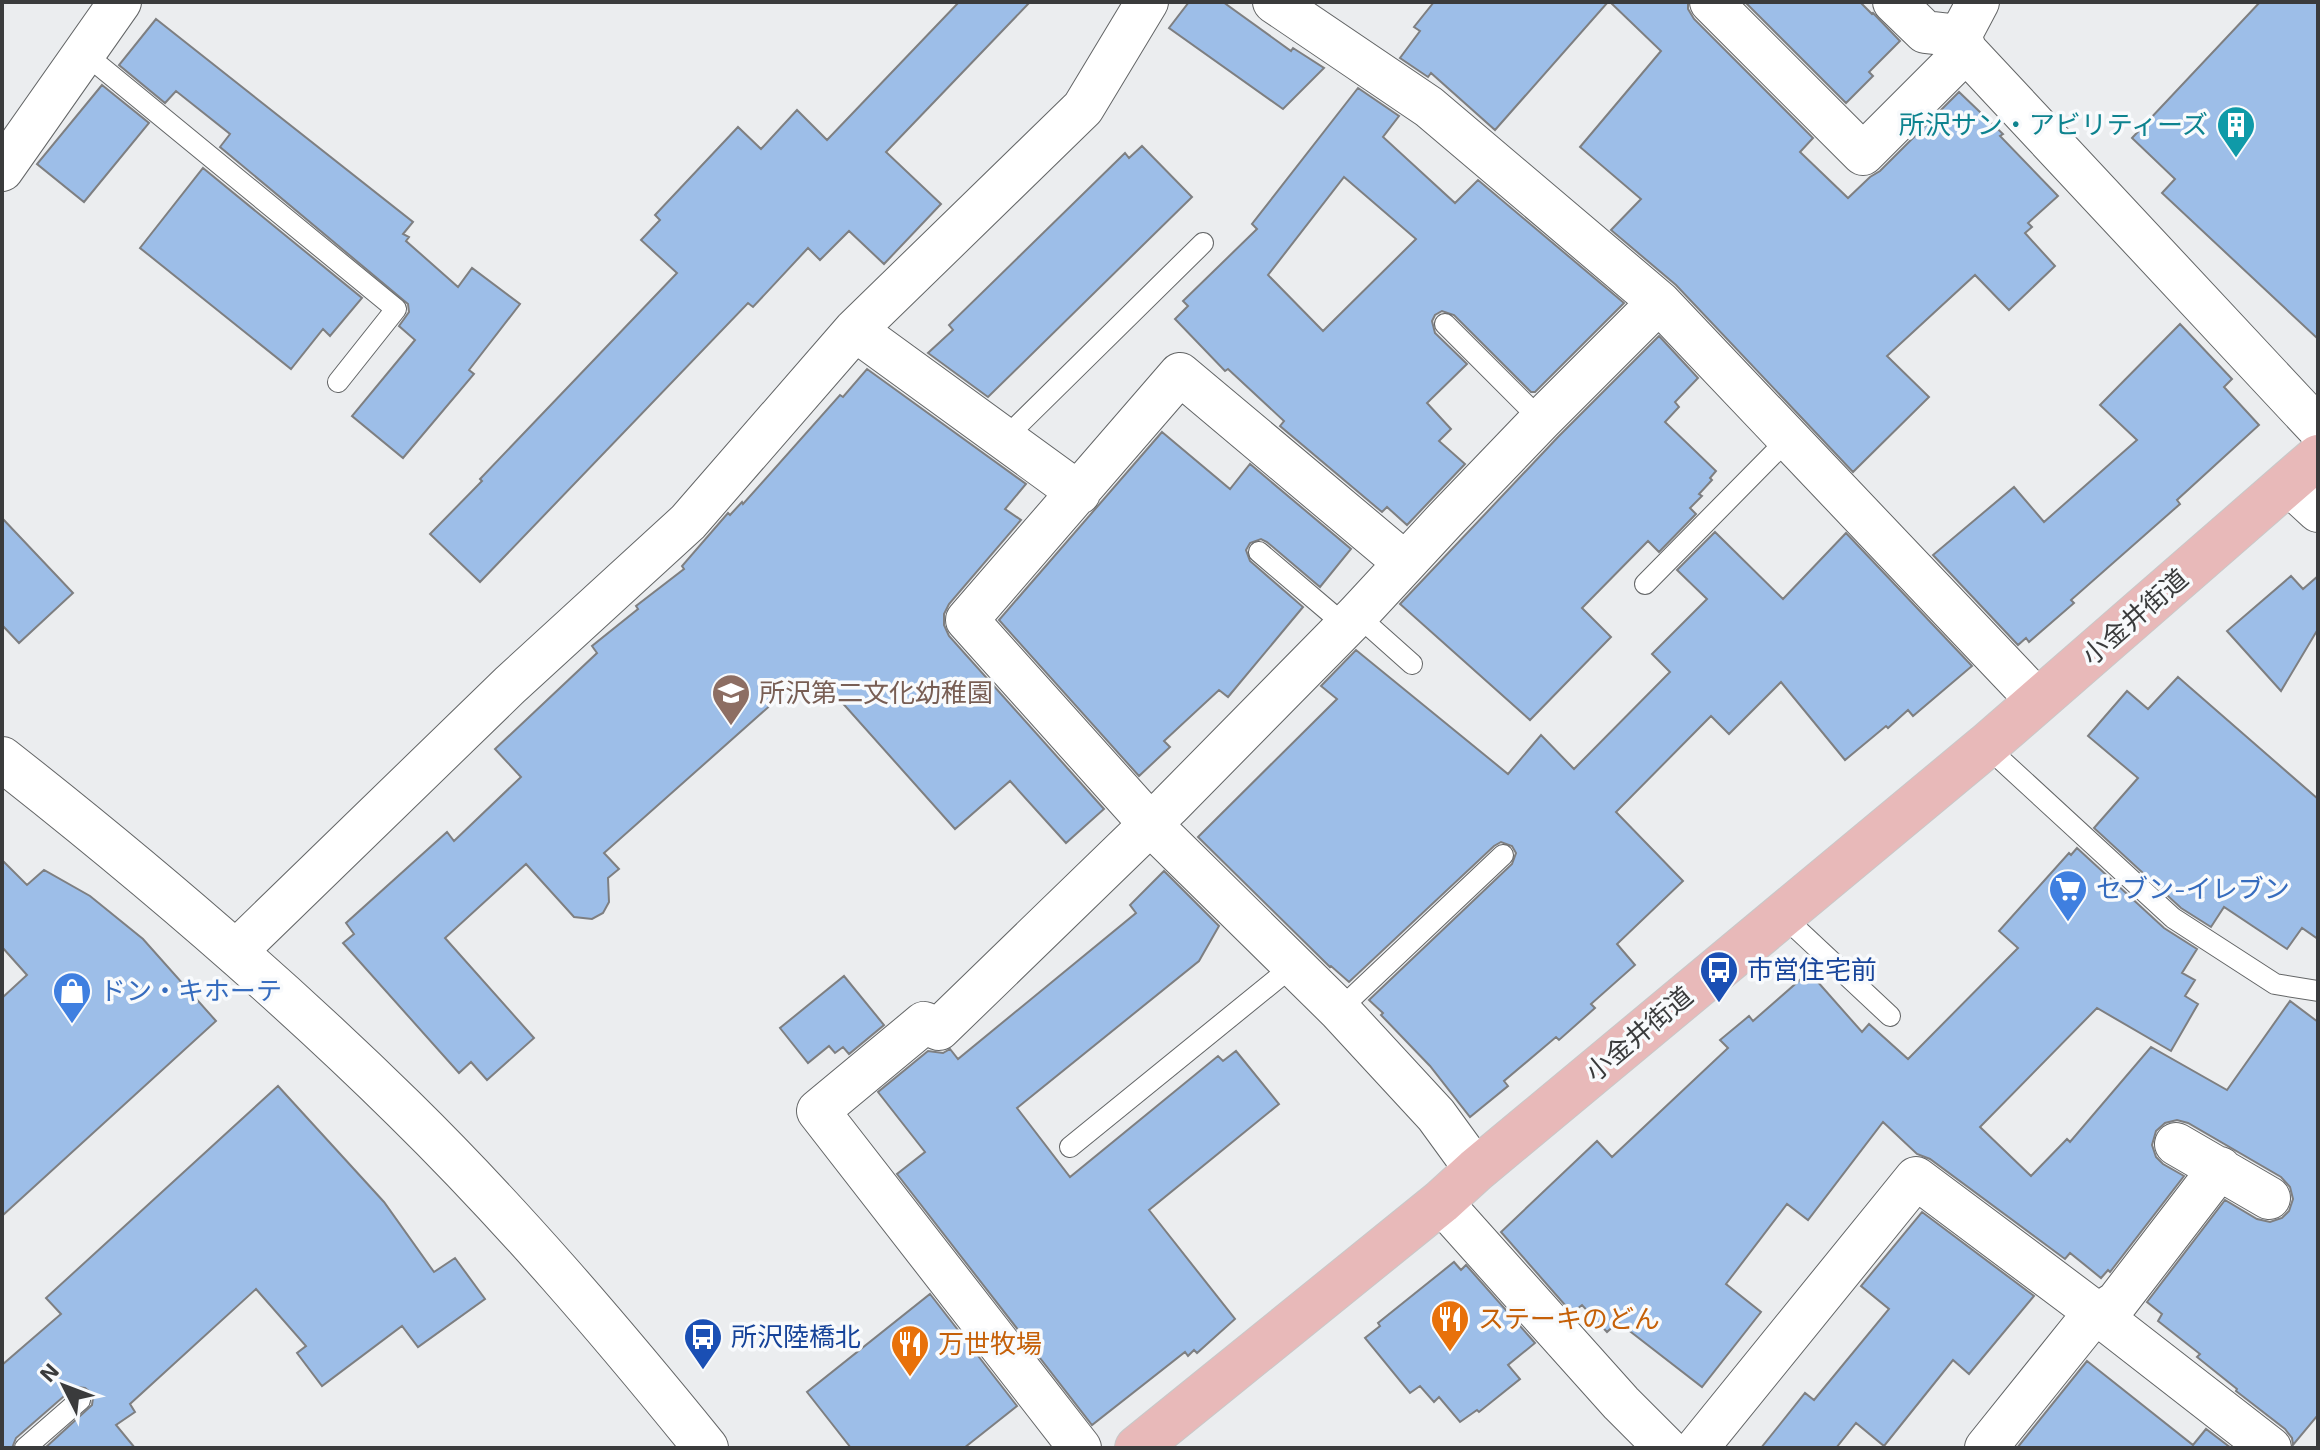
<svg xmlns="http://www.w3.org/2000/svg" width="2320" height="1450" font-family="'Exo 2','Noto Sans JP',sans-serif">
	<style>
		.building { fill: #9dbee8; stroke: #7e7f81; stroke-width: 2; fill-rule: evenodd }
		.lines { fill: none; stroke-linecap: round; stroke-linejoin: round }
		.lane-casing { stroke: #636566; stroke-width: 22 }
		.street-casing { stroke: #636566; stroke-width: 44 }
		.secondary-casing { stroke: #636566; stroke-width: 46 }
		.primary-casing { stroke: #c8c8c8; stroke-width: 46 }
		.lane { stroke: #fff; stroke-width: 20 }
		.street { stroke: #fff; stroke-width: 42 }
		.secondary { stroke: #fff; stroke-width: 44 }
		.primary { stroke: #e8b9b9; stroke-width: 44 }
		.labels { text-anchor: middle; stroke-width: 7; stroke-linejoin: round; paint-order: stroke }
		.culture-label { font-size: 26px; fill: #0d838f; stroke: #f8fafc; text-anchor: end }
		.street-label { font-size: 26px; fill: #3a3b3c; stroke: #f8fafc }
		.education-label { font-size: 26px; fill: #785e54; stroke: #f8fafc; text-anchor: start }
		.shop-label { font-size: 26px; fill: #366cbe; stroke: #f8fafc; text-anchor: start }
		.transit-label { font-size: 26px; fill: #164399; stroke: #f8fafc; text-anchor: start }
		.food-label { font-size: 26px; fill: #c56008; stroke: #f8fafc; text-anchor: start }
	</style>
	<rect width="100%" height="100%" fill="#ebedef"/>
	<path class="building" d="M959,2H1030L886,152L941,204L884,264L849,231L820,260L808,248L753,307L748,303L480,582L430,534L482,481L480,479L677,273L641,240L660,220L655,215L738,127L761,149L797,110L827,140Z
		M1189,2H1223L1291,51L1293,48L1324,68L1283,109L1169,28Z
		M1434,2H1608L1495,130L1431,73L1428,77L1400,58L1420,31L1414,27Z
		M1610,2H1688V9L1694,19L1813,138L1800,152L1848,198L1870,177L1880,171L1959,92L2003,134L2000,136L2058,196L2028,223L2032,227L2025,233L2055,266L2009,310L1975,275L1887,356L1929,397L1853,472L1676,285L1611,230L1641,199L1580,147L1661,51Z
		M1745,2H1860L1872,14L1873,13L1900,41L1869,72L1873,76L1846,103Z
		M2260,2H2318V339L2162,193L2175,179L2132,138Z
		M156,19L413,222L403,234L409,237L406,241L458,287L472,268L520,304L469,370L474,374L403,458L352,416L415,340L399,326L409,312L408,304L220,147L230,134L176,91L165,103L119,65Z
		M102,85L149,123L84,202L37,164Z
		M1358,88L1399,116L1383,137L1455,203L1478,180L1624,303L1535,392H1531L1454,315L1442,311L1435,315L1432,321L1435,333L1467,364L1427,403L1451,429L1439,441L1465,464L1407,525L1387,507L1382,512L1280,426L1284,421L1228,369L1225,371L1175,319L1188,306L1183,301L1257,229L1252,224ZM1344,177L1416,239L1323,331L1268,275Z
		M1142,146L1192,197L988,397L928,353L953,330L949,325L1125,153L1129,158Z
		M203,168L362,298L330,336L323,329L291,369L140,248Z
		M2180,324L2232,379L2224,387L2259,425L2177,500L2180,504L2071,600L2074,603L2029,642L2026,638L2018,645L1933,555L2014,487L2044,522L2137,440L2100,405Z
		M1659,336L1698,378L1675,402L1679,407L1665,422L1716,471L1710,478L1712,480L1699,494L1702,496L1690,508L1696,514L1659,552L1648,541L1582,608L1611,637L1530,720L1400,604L1558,437Z
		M867,369L1026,484L1005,509L1021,520L949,604L944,614V625L949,636L1104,809L1066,843L1010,781L955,829L822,680L810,690L800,679L604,853L619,869L608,878L609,902L603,913L592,919L574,917L526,864L445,938L534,1038L487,1080L471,1062L459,1073L343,943L354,934L346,923L447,832L454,841L521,777L495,749L597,653L592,646L638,609L636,606L684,569L682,566L728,513L730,515L742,502L743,504L840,395L843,397Z
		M1162,432L1230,489L1250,464L1351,549L1320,587L1267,542L1261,539L1250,543L1246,550L1250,561L1303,607L1228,697L1219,690L1164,741L1170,747L1139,776L999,620Z
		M2,518L73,593L19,643L2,625Z
		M1715,532L1783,599L1846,533L1972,666L1913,716L1908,710L1888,728L1886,726L1845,760L1781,682L1729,734L1711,716L1616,812L1683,881L1617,944L1635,965L1591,1004L1595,1008L1559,1040L1556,1037L1504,1081L1508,1086L1470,1117L1430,1066L1381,1015L1383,1013L1369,1000L1512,864L1516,853L1512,846L1501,842L1494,846L1349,982L1331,966L1330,967L1198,837L1337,699L1321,686L1356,650L1508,774L1541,735L1574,769L1670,672L1652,654L1707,599L1677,570Z
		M2291,576L2303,589L2318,576V629L2281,691L2227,631Z
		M2178,677L2318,799V939L2302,928L2287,949L2224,907L2211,927L2181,908L2094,828L2138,778L2088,736L2127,691L2148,709Z
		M2077,848L2164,928L2197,949L2182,973L2195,980L2185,996L2198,1004L2171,1051L2097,1008L1980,1127L2031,1176L2067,1139L2070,1142L2151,1047L2227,1090L2290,1001L2318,1022V1415L2293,1445L2292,1438L2285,1429L2236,1391L2237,1389L2197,1357L2200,1354L2158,1321L2162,1314L2147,1302L2225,1200L2257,1219L2270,1222L2282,1218L2289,1211L2293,1199L2290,1187L2281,1177L2188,1123L2177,1120L2165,1123L2156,1131L2152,1145L2156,1157L2163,1164L2184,1176L2110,1272L2108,1270L2101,1278L2070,1253L2065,1259L1930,1159L1917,1154L1883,1122L1808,1220L1787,1204L1726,1284L1761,1312L1702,1387L1618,1322L1607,1332L1582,1305L1572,1313L1501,1232L1597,1141L1612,1157L1728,1048L1720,1040L1749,1016L1753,1021L1809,972L1862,1032L1869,1024L1908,1059L2018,948L1999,931L2069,853L2071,855Z
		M2,860L27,885L44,870L90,896L143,939L216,1021L2,1216V998L27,975L2,947Z
		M1164,871L1219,926L1199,961L1017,1108L1070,1177L1218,1056L1223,1061L1236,1051L1279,1104L1149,1210L1235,1319L1197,1353L1194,1350L1188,1356L1185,1352L1092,1425L897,1174L925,1152L878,1092L928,1051L943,1053L950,1049L958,1059L1136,913L1130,905Z
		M844,976L884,1025L849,1054L843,1047L835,1053L829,1046L808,1063L780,1028Z
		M278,1086L384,1202L434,1272L455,1258L485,1299L418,1347L402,1326L322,1386L297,1353L306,1346L256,1289L130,1404L135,1412L116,1425L135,1448H45L92,1405L93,1398L90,1392L85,1388L78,1387L71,1390L16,1438L12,1448H2V1365L61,1314L46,1298Z
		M1922,1212L2034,1296L1969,1374L1953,1360L1884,1446L1856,1423L1836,1448H1761L1805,1393L1814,1400L1889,1309L1861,1286Z
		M1454,1262L1461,1270L1466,1265L1535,1343L1508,1365L1520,1379L1479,1412L1477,1410L1460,1422L1439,1397L1434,1402L1420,1386L1410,1393L1365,1338L1380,1326L1378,1323Z
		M930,1294L1017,1406L964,1448H851L807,1392Z
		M2087,1361L2193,1445L2206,1429L2231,1448H2017Z"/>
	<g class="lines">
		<defs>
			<path id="lane" d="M84,53L396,309L338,382
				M1445,324L1541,420
				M1005,438L1203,243
				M1259,552L1346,626
				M1645,584L1789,438
				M1357,615L1412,664
				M1986,746L2173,918L2275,984L2318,991
				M1782,915L1890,1016
				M1339,1010L1503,855
				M1070,1147L1294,965
				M25,1448L80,1400"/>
			<path id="street" d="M1274,2L1429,107L1659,302L2038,701
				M1711,2L1863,154L1966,51
				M1894,2L1925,32L1960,36
				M1978,2L1960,36L1966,51L2318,428
				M2,170L120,2
				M855,330L1079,493
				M2289,484L2318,511
				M1405,563L1180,374L967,620L1151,825L1339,1010L1436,1115L1476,1170
				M236,951L510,685L688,522L855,330L1083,108L1147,2
				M2176,1144L2269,1198
				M1441,1202L1621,1403L1666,1448
				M1080,1448L818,1111L924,1023L939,1029L1169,806L1357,615L1445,520L1541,420L1659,302
				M1697,1448L1916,1178L2099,1315L2270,1448
				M1986,1448L2088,1321L2117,1302L2220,1168"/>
			<path id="secondary" d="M2,759C142,869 277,984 404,1109C512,1215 611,1331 706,1448"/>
			<path id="primary" d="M1137,1448L1441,1202L1476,1170L1986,746L2318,457"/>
		</defs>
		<use href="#lane" class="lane-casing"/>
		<use href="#street" class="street-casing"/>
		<use href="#secondary" class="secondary-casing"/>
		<use href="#primary" class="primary-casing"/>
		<use href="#lane" class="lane"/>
		<use href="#street" class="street"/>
		<use href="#secondary" class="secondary"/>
		<use href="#primary" class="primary"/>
	</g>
	<defs>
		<symbol id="building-pin" viewBox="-11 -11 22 30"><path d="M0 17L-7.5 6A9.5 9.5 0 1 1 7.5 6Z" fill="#0f9aa8" stroke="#f8fafc"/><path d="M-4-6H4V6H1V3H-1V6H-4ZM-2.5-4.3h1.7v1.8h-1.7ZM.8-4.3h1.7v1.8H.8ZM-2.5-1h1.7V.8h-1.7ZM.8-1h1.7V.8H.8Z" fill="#fff"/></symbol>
		<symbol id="school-pin" viewBox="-11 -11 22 30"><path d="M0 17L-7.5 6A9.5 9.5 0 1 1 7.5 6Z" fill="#8d6e63" stroke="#f8fafc"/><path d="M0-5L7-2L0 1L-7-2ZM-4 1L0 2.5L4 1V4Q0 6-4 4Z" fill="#fff"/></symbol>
		<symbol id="supermarket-pin" viewBox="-11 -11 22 30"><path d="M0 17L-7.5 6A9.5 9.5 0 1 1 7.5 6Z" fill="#3f7fe0" stroke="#f8fafc"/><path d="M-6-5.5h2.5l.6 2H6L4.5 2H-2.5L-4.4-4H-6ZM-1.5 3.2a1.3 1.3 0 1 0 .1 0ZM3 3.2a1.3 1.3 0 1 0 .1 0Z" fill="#fff"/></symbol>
		<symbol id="bus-pin" viewBox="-11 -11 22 30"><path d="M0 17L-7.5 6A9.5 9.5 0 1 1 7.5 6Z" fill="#1a4fb4" stroke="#f8fafc"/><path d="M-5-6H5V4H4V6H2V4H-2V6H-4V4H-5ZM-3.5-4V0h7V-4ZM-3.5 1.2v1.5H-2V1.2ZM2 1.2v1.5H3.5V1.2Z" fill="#fff"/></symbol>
		<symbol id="shop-pin" viewBox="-11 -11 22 30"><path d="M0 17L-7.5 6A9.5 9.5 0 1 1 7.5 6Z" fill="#3f7fe0" stroke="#f8fafc"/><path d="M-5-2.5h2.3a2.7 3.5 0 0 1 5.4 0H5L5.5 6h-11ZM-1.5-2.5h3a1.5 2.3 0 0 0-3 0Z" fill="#fff"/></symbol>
		<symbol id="restaurant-pin" viewBox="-11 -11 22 30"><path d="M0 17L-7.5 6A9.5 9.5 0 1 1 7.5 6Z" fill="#e8710a" stroke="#f8fafc"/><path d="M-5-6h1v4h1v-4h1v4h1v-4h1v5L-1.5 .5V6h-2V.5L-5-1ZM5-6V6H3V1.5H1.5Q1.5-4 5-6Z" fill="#fff"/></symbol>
	</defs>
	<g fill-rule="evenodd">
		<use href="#building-pin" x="2214" y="103" width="44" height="60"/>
		<use href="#school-pin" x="709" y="671" width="44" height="60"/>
		<use href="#supermarket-pin" x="2046" y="867" width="44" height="60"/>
		<use href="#bus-pin" x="1697" y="948" width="44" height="60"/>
		<use href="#shop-pin" x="50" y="969" width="44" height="60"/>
		<use href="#restaurant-pin" x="1428" y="1297" width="44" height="60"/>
		<use href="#bus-pin" x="681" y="1315" width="44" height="60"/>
		<use href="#restaurant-pin" x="888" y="1322" width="44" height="60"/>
	</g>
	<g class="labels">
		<g class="culture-label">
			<text x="2208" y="134">所沢サン・アビリティーズ</text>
		</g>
		<g class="street-label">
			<text transform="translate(2135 617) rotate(-41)" y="9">小金井街道</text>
			<text transform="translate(1639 1034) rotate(-40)" y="9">小金井街道</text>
		</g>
		<g class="education-label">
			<text x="759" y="702">所沢第二文化幼稚園</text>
		</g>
		<g class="shop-label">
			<text x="2096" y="898">セブン-イレブン</text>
			<text x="100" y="1000">ドン・キホーテ</text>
		</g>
		<g class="transit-label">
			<text x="1747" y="979">市営住宅前</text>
			<text x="731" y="1346">所沢陸橋北</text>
		</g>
		<g class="food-label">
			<text x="1478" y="1328">ステーキのどん</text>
			<text x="938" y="1353">万世牧場</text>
		</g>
	</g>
	<rect width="2320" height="1450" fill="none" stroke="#3a3b3c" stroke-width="8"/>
	<g transform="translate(64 1386) rotate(312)" stroke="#f8fafc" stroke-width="6" paint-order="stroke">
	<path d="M0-6L14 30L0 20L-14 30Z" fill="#3a3b3c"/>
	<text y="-12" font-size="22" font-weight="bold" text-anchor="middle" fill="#3a3b3c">N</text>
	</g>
</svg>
